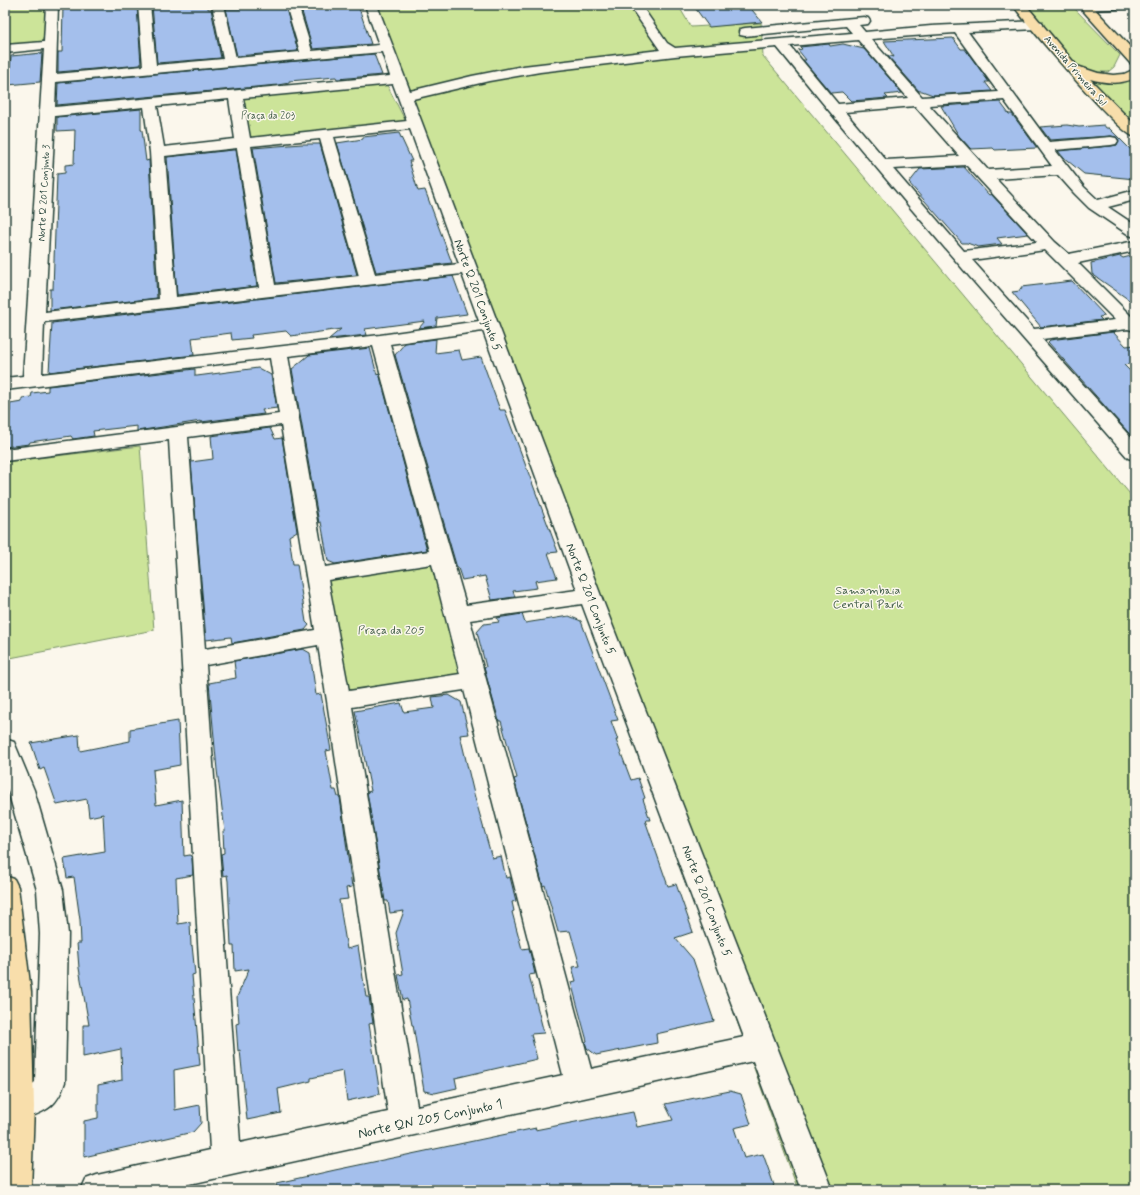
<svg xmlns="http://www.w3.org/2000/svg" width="1140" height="1195" font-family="Mynerve,sans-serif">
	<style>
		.green { fill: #cce499; stroke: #769066 }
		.building { fill: #a4bfec; stroke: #1f3d34 }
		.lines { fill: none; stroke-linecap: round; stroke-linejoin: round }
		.minor-casing { stroke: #1f3d34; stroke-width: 3 }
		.major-casing { stroke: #1f3d34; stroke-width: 3 }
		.minor { fill: #fbf7ec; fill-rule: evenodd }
		.major { fill: #f8deab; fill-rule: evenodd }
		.labels { text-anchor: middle; stroke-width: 3; stroke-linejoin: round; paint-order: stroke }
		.far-street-label { font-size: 10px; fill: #1f3d34; stroke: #fbf7ec }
		.far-park-label { font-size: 10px; fill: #425e48; stroke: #fbf7ec }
		.street-label { font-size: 12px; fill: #1f3d34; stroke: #fbf7ec }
		.park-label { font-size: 12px; fill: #425e48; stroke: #fbf7ec }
		.near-street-label { font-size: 14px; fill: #1f3d34; stroke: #fbf7ec }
	</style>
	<rect width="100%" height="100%" fill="#fbf7ec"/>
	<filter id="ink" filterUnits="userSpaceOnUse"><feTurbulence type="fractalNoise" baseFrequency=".025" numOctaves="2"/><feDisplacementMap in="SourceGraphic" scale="8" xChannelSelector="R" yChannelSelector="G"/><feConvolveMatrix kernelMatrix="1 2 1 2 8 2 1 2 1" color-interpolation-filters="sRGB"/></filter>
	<g filter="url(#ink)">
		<path class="green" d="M5,5H54L42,42L5,45Z
			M370,5H678L691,27L761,23L763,56L1135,500V1190H798Z
			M1026,5H1071L1120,55L1114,67L1108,72H1091L1074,64Z
			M1135,73V128L1088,78L1116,81Z
			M386,83L406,122L248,139L241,96Z
			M140,446L154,630L5,659V462Z
			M447,551L486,686L333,710L304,571Z"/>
		<path class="building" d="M63,5H137L141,65L58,72V52H62Z
			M152,5H208V9H211L221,58L157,63Z
			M239,5H285L298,51L237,56L226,9H240Z
			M300,5H358L371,44L313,49Z
			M693,5H748L762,22L709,27Z
			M953,38L961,49H965L989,82H985L992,91L933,95L922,91H919L887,55L894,57L884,41Z
			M829,44L830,46L843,44L864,49L902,93L885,95L888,98L851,101L842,92L831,93L803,60H806L798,50L802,49L800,47Z
			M42,53L40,82L8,85L11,56Z
			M374,54L382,75L337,79L336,77L289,81V83L278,85L57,105L58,83Z
			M1000,102L1009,114H1012L1037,148L995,150L993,148L971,149L959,136L941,106Z
			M141,109V130H142L146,161L149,160L157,298L50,310V289H53L57,174L65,173V165L74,164L75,130L57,131V117Z
			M1067,125L1079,127L1104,125L1106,128H1109L1135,154V179L1084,174L1063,157L1058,151L1111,146L1117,145L1119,140L1116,137L1111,136L1050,140L1040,127Z
			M399,133L412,161H409L418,191L425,190L452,263L376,272L337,143L363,139V137Z
			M302,144H320L357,275L276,283L253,148Z
			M233,150H236L257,286L177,295L167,157Z
			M964,167L989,195L991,194L1028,234L997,238L1002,244L978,247L967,243H962L909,183L920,169Z
			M1135,255V304L1092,274L1091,263L1120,256L1123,258Z
			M453,276L467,314L437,318L436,326L419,328L425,321L365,329L367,335L329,339L341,329L291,336L286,331L251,335L252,338L232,340L231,333L192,338L194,355L49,372L52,323Z
			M1072,281L1105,316L1099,317L1102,320L1041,327L1012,292L1020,291L1019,290L1022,289L1021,287Z
			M1113,332L1126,346L1135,345V363L1124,365L1135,376V440L1048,342L1050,340Z
			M436,339L435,353L459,350L462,360L481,357L500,410H505L558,552L548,553L557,578L535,581L537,588L513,591L515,597L492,600L485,576L462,580L458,568H457L395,355L405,343Z
			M370,348L377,375L379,373L427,550L335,564L328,561L321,522L319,523L292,369L309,355Z
			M258,368L271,375L277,408L262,410L264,414L201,422V421L137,431V426L93,431L94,436L73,439L71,436L30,442L29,444L5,447V412H10V404L22,402V398L31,397L32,393L48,391V386L195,369V376H197Z
			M270,428L275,439L282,438L297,531L289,536L293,564H297L306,622L309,625L305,630L232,643L231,637L206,640L191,462L213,459L211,436Z
			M522,614L525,623L569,616L581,621L618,720L611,721L618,740H616L631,780L638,778L645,798L643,799L650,820H645L668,886L676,884L693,932L675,938L693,959L714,1021L656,1034L657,1043L596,1055L587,1048L585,1042L587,1041L571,982L576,981L572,967L580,966L570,931L558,932L545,885L543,886L514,779L517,778L501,721H499L484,668L486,667L477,632L484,624L499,622L497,618Z
			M303,649L310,653L316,695L321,694L331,750L326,751L333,790H336L338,797H340L352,887L346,888L348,899L339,900L347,949L358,946L366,997H369L373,1023L369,1024L380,1094L347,1101L343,1071L311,1078V1081L278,1089L281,1113L247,1120L240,1050L238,1051L236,1024L239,1023L237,997L249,969L235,971L234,946H231L228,881L227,875L223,876L221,854L224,853L223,831H225L217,770L209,683L236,678L234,661Z
			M449,695L461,702L469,734L460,735L474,794L492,858L501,856L506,878L510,877L516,901L512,902L514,911L512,912L522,949L529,948L535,974L529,975L544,1033L531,1034L537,1059L455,1078L457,1088L435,1093L424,1091L413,1025H412L407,999L403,1000L398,975L403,974L396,933L404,911L390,913L388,901H385L367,792L371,791L355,711L401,703L404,712L434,708L432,697Z
			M178,721L180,765L153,770L156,805L182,800L184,856L190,855L192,858L193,875L176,878L178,924L190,922L191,946L192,945L195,974L192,975L200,1065L174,1070L175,1110L200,1105L201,1123L193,1132L84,1157V1121L98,1118V1085L122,1080L121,1049L83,1057V1025H89L79,968L77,943H81L80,920L74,877L67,878L64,859L105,852L103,814L89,817L87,799L57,805L44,768L40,770L31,743L79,735L80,751L130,741V729Z
			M730,1091L741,1094L751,1124L734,1128L744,1158L763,1154L774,1185L773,1186L774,1190H278L277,1183L335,1170L502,1135L536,1128L535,1130L601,1117V1118L633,1112L637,1127L673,1120L665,1104Z"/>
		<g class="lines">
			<defs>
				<path id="minor" d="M46,5H58L56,74L143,66L138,5H150L156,65L223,59L212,5H224L236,58L300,52L286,5H298L312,51L379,45L365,5H377L410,91L472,76L523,66L660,50L629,5H641L667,43L675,48L852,33L846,26L745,36L740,35L739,32L740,29L745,28L864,17L868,18L870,21L868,24L859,25L865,32L931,26L1037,21L1042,22L1043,25L1042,28L1037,29L968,32L1049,142L1111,137L1116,138L1118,141L1116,144L1111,145L1055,150L1084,187L1098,200L1135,190V200L1108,207L1135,225V237L1129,235L1089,208L1074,193L1058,175L996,179L1055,242L1069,254L1135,241V251L1078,263L1135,320V331L1128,329L1042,339L1135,442V460L1128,458C1009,323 890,187 777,47L675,56L540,72L489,81L413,99L601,596L833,1190H801L753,1061L163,1190H81L86,1179L97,1175L210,1150L169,440L5,461V449L279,414L270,358L5,390V378L23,376L44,49L5,53V45L44,42ZM955,33L998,92L922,97L871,39ZM858,40L908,98L838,104L790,46ZM382,52L390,76L55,107L56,82ZM393,84L407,121L250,138L243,98ZM229,99L235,139L164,147L157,106ZM1004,100L1052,166L988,170L929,105ZM915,106L959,156L886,160L845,112ZM144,107L150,152L159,299L45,312L55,116ZM410,129L459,264L375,274L334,137ZM320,139L359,276L275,285L251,146ZM237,148L259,287L176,297L165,156ZM966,165L1037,242L964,251L893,169ZM1045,250L1115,320L1034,329L972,260ZM462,274L479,321L380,335L42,374L44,322ZM483,331L577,590L466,605L390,344ZM373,346L429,551L325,567L288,356ZM281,425L315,630L205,649L188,437ZM432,564L460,674L349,691L328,580ZM582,604L744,1037L591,1069L470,620ZM318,645L327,701L388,1112L240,1143L206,665ZM464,690L563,1075L417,1106L352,707Z
					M1080,5H1135V8L1086,10L1082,9Z
					M5,739L14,742L34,790L63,890L68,934L65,1082C56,1110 44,1111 19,1121L8,1117C5,1109 5,1105 8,1097L27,1089L35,1082L40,934L37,890L5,781Z"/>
				<path id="major" d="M1013,5H1026L1077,66L1098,73L1113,75L1124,74L1135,69V78C1120,85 1105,83 1090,79L1135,125V137C1118,133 1027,25 1013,5Z
					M1078,5H1091L1135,52V64L1130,63Z
					M5,876L14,879L18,887L31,992L34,1107L31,1190H5Z"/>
			</defs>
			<use href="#minor" class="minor-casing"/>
			<use href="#major" class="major-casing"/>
			<use href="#minor" class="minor"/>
			<use href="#major" class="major"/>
		</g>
	</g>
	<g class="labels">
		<g class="far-street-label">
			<text transform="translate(1076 70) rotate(49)" y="4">Avenida Primeira Sul</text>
			<text transform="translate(43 193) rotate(-87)" y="4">Norte Q 201 Conjunto 3</text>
		</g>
		<g class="far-park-label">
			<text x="268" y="119">Praça da 203</text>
		</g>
		<g class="street-label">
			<text transform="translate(478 295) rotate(70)" y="4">Norte Q 201 Conjunto 5</text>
			<text transform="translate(591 599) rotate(69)" y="4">Norte Q 201 Conjunto 5</text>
			<text transform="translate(707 901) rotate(69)" y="4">Norte Q 201 Conjunto 5</text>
		</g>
		<g class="park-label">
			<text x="868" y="594">Samambaia<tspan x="868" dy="14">Central Park</tspan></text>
			<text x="391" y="634">Praça da 205</text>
		</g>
		<g class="near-street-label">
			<text transform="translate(430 1118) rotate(-12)" y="5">Norte QN 205 Conjunto 1</text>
		</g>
	</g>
	<rect width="1140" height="1195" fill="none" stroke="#fbf7ec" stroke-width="20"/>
	<rect x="10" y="10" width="1120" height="1175" fill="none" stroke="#1f3d34" stroke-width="1.5" filter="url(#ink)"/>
</svg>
